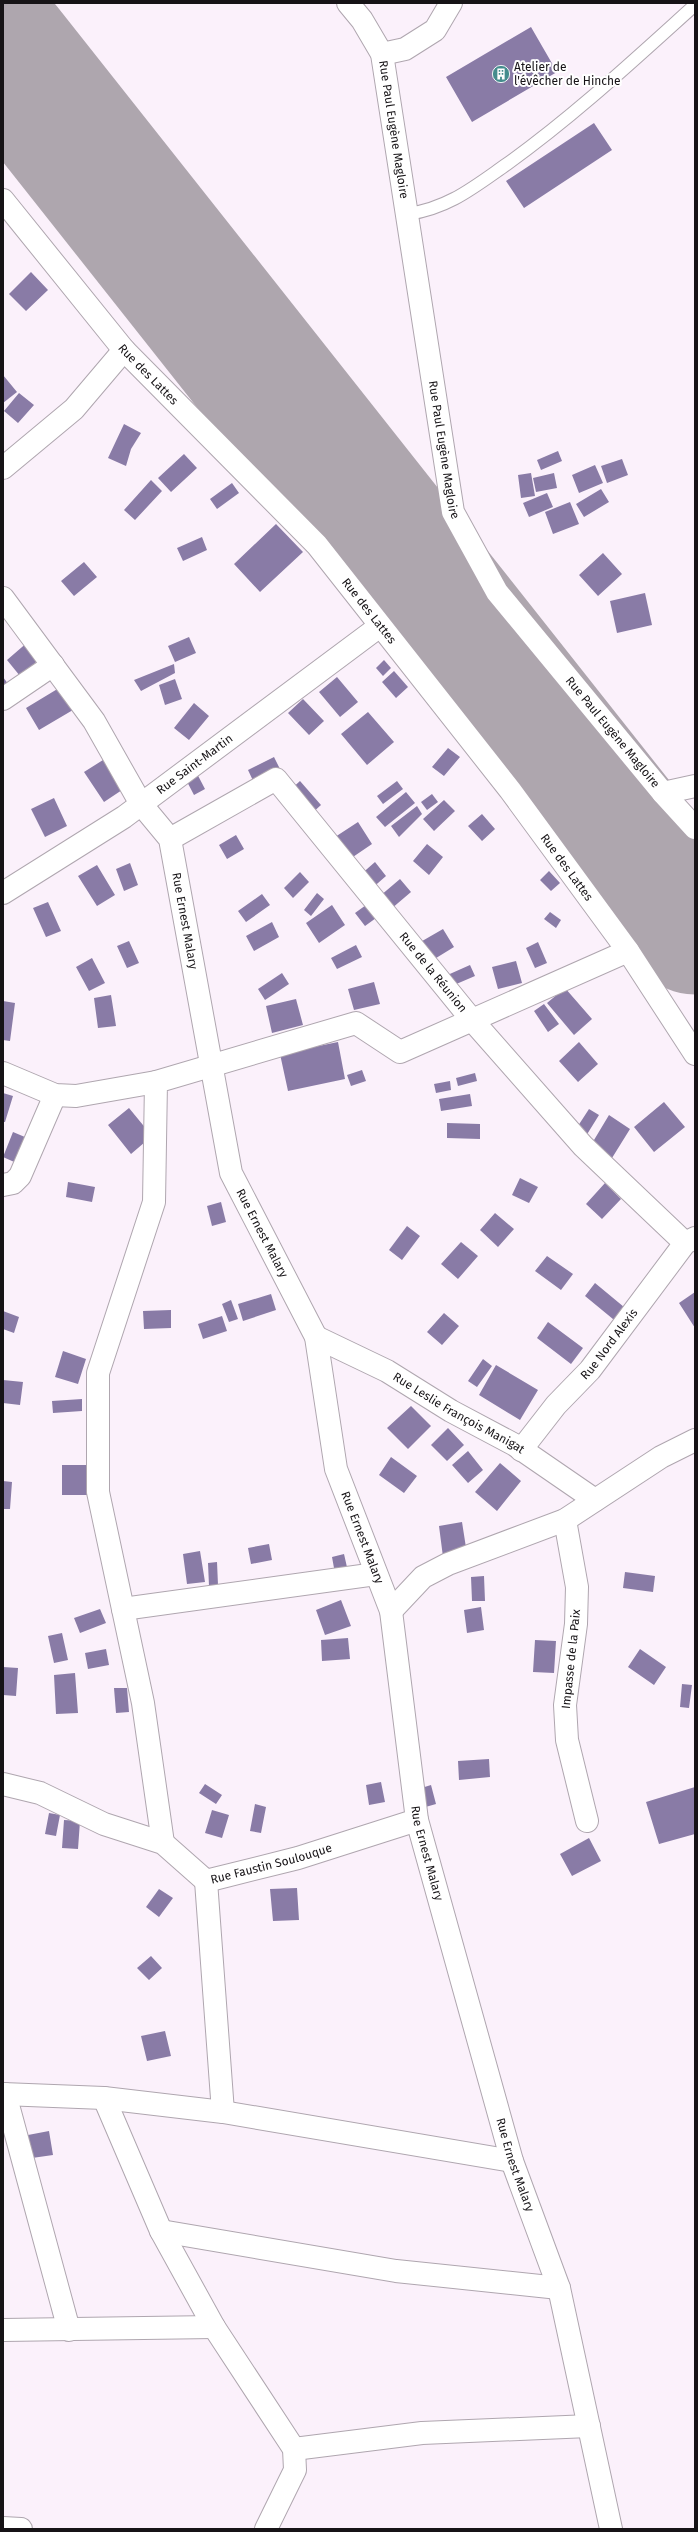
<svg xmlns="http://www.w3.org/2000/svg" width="698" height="2532" font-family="'Fira Sans',sans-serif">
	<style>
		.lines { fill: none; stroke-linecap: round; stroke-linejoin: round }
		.runway { stroke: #aea6ae; stroke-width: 139 }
		.building { fill: #897ba6 }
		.lane-casing { stroke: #afa6af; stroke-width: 14 }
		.street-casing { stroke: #afa6af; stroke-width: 24 }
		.secondary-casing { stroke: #afa6af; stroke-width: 24 }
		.lane { stroke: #fff; stroke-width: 12 }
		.street { stroke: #fff; stroke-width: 22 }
		.secondary { stroke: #fff; stroke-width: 22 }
		.labels { text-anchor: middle; stroke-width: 4; stroke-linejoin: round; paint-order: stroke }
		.poi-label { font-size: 12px; fill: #161316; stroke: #fff; text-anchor: start }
		.street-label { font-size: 12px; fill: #161316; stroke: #fff }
	</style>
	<rect width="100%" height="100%" fill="#fbf1fb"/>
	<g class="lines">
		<path class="runway" d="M3,50L695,925"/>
	</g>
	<path class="building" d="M531,27L557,72L472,122L446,77Z
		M594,123L612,150L524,208L506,181Z
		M31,272L48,290L26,311L9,294Z
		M3,375L17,392L3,403Z
		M19,393L34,405L18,423L4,411Z
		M124,424L141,433L131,449L126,466L108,458Z
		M558,451L562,461L541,470L537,460Z
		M184,454L197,468L171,492L158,478Z
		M622,459L628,475L607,483L601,466Z
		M595,465L603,483L579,493L572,475Z
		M531,473L535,496L521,498L518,475Z
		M554,473L557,488L536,492L533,478Z
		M151,480L162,491L135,520L124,510Z
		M232,483L239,493L217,509L210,499Z
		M601,489L609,502L584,517L576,504Z
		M547,493L553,507L529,517L523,503Z
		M570,502L579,524L553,534L545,512Z
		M276,524L303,552L260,592L234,564Z
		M202,537L207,550L183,561L177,548Z
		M603,553L622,574L598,596L579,575Z
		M84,562L97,577L74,596L61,581Z
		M645,593L652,625L617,633L610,601Z
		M189,637L196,653L175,662L168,646Z
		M29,641L42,657L20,676L7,660Z
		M384,660L391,668L383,676L376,668Z
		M174,664L175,673L141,691L134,680Z
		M394,671L408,687L396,698L382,682Z
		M3,677L11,688L3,693Z
		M337,677L358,702L340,717L319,692Z
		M175,679L182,699L165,705L159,685Z
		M64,685L78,707L39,730L26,708Z
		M303,699L324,721L309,735L288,713Z
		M194,703L209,716L189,740L174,728Z
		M368,712L394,742L367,765L341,734Z
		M448,748L460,757L444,776L432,767Z
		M274,757L283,775L256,787L248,770Z
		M103,760L122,790L104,802L84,772Z
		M194,768L205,789L194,795L183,774Z
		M300,781L321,805L310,815L288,792Z
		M397,781L403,789L383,804L377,796Z
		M406,792L415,803L385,827L376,817Z
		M432,794L438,802L427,810L421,802Z
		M54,798L67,826L45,837L31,809Z
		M444,800L455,811L434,831L423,819Z
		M417,806L422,814L399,837L391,826Z
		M482,814L495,829L482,841L468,826Z
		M358,822L372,844L347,861L332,839Z
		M236,835L244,849L227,859L219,845Z
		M427,844L443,857L429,875L413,861Z
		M375,862L386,876L370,890L359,876Z
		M130,863L138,885L124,891L116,869Z
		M97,865L115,895L97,906L78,876Z
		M549,871L560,883L551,891L540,880Z
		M300,872L309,882L293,898L284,888Z
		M400,879L411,892L391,909L380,896Z
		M317,893L324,899L311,916L304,910Z
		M262,894L270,905L246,922L238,911Z
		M373,900L383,913L365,926L355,913Z
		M48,902L61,931L46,937L33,908Z
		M332,905L345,925L319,943L306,923Z
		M550,912L561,920L556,928L544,919Z
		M272,922L279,937L254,951L246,936Z
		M443,929L454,947L428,963L417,944Z
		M129,941L139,963L127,968L117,946Z
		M538,942L547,963L535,968L526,948Z
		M356,945L362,957L337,969L331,958Z
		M92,958L105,983L89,991L76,967Z
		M516,961L522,983L498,989L492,967Z
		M470,965L475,976L447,988L443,977Z
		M282,973L289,984L265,1000L258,989Z
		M374,982L380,1004L354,1010L348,989Z
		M565,988L592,1019L574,1035L547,1003Z
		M111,995L116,1026L98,1028L94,998Z
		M296,999L303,1025L272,1033L266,1006Z
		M3,1001L15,1003L10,1041L3,1040Z
		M544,1004L559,1024L548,1032L534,1011Z
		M338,1042L345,1079L288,1091L280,1054Z
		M579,1042L598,1064L578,1082L559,1061Z
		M362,1070L366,1081L351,1086L347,1075Z
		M475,1073L477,1081L458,1086L456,1078Z
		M450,1081L451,1090L436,1093L434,1084Z
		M3,1093L13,1096L5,1122H3Z
		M470,1094L472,1106L441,1111L439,1099Z
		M664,1102L685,1127L654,1152L634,1127Z
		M129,1108L152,1136L131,1154L108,1125Z
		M589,1109L599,1115L586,1136L576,1129Z
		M609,1115L630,1129L612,1158L591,1145Z
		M447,1123L480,1124V1139L447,1138Z
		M13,1132L32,1140L21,1165L3,1157Z
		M520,1178L538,1187L529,1203L512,1195Z
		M68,1182L95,1187L92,1202L66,1197Z
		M605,1183L621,1199L602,1219L586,1204Z
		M221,1202L226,1222L212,1226L207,1206Z
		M495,1213L514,1229L498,1247L480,1230Z
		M407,1226L420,1236L402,1260L389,1250Z
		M461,1242L478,1256L458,1279L441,1264Z
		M547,1256L573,1274L561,1290L535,1271Z
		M595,1283L630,1312L619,1324L585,1296Z
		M695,1292V1328L679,1303Z
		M271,1294L276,1310L243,1321L238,1304Z
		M231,1300L238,1319L229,1322L222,1304Z
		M171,1310V1328L144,1329L143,1311Z
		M3,1311L19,1317L14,1333L3,1329Z
		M444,1313L459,1326L442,1345L427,1332Z
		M222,1316L227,1331L203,1339L198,1324Z
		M548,1322L583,1348L571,1364L537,1338Z
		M63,1351L86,1359L78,1384L55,1377Z
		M483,1359L492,1366L477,1387L468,1381Z
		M496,1365L538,1390L520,1420L479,1395Z
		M3,1380L23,1382L20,1405L3,1403Z
		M82,1399V1411L53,1413L52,1401Z
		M411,1406L431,1426L408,1449L387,1428Z
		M448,1428L464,1445L447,1461L431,1445Z
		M468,1451L483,1470L468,1483L452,1465Z
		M391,1457L417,1476L404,1493L379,1475Z
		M500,1463L521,1481L497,1511L475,1492Z
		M62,1465H91V1495H62Z
		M3,1481L12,1482L10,1509H3Z
		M462,1522L467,1554L443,1557L439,1526Z
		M269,1544L272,1560L251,1564L248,1548Z
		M200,1551L205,1582L187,1584L183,1554Z
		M344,1554L349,1576L336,1579L332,1557Z
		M217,1562L218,1585L209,1586L208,1563Z
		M625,1572L655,1576L653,1592L623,1588Z
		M484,1576L485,1601H472L471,1577Z
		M341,1600L351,1626L325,1635L316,1610Z
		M481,1607L484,1630L467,1633L464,1610Z
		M100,1609L106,1623L80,1633L74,1618Z
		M62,1633L68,1660L54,1663L48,1636Z
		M348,1638L350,1659L322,1661L321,1640Z
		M535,1640L556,1641L554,1673L533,1672Z
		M106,1649L109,1665L88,1669L85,1653Z
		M640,1649L666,1667L654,1685L628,1667Z
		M3,1667L18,1668L16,1696L3,1695Z
		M75,1673L78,1713L56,1714L54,1675Z
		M682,1684L692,1685L689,1708L680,1707Z
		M114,1688H127L129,1712L116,1713Z
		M489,1759L490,1777L459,1780L458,1761Z
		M381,1782L385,1802L369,1805L366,1785Z
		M205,1784L222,1795L216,1804L199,1793Z
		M431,1785L436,1804L408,1812L402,1794Z
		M695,1787V1834L659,1844L646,1802Z
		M255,1804L266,1807L261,1833L250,1831Z
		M212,1810L229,1815L222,1838L205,1833Z
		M49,1813L60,1815L56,1836L45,1834Z
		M64,1820L80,1821L78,1849L62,1848Z
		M589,1838L601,1861L572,1876L560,1854Z
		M297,1888L299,1920L273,1921L270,1889Z
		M159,1889L173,1898L159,1917L146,1907Z
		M151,1956L162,1968L149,1980L137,1968Z
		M165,2031L171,2056L147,2061L141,2036Z
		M49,2131L53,2155L32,2158L28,2135Z"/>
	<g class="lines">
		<defs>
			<path id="lane" d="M408,214C449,208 474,187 507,164C574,116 634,60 695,5"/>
			<g id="street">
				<path d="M382,54L405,49L435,30L451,3"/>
				<path id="s1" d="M3,200L124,350L317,545L510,790L628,951L695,1054"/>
				<path d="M3,468L74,409L124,350"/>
				<path id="s2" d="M3,598L94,721L141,804L170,839L231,1173L316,1337L336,1469L391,1611L417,1820L512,2161L559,2288L611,2529"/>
				<path d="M3,699L53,665"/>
				<path d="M663,793L695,786"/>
				<path id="s3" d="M170,839L276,779L472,1020L583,1146L685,1243"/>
				<path id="s4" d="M3,893L124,817L380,626"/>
				<path d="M3,1073L55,1095L76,1096L156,1082"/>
				<path d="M3,1185L13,1183L20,1176L55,1095"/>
				<path id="s5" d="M316,1337L387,1371L451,1411L515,1445L595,1500"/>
				<path id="s6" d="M521,1450L556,1405L590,1370L685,1243L695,1238"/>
				<path d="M565,1520L577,1587L576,1624L565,1705L567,1740L587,1821"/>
				<path d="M123,1609L376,1574"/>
				<path d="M391,1611L423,1577L448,1564L565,1520L661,1457L695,1440"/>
				<path id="s7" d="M3,1784L40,1793L104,1824L163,1843L206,1881L298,1858L417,1820"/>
				<path d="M163,1843L143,1703L98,1492V1373L154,1202L156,1082L356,1023L400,1052L628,951"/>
				<path d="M206,1881L223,2112"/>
				<path d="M3,2094L104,2098L223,2112L512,2161"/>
				<path d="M5,2094L69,2330"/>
				<path d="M104,2098L161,2231L214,2327L294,2449L295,2470L266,2529"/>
				<path d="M161,2231L396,2271L559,2288"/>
				<path d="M3,2330L214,2327"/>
				<path d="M294,2449L422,2433L589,2426"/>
				<path d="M3,2528L21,2529"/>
			</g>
			<g id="secondary">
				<path id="s8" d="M348,3L362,20L382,54L453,512L497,592L663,793L695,828"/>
			</g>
		</defs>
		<use href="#lane" class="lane-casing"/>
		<use href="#street" class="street-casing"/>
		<use href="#secondary" class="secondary-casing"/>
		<use href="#lane" class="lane"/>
		<use href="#street" class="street"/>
		<use href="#secondary" class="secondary"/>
	</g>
	<defs>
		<symbol id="building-disc" viewBox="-11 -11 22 22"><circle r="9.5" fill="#448c8d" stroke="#fff"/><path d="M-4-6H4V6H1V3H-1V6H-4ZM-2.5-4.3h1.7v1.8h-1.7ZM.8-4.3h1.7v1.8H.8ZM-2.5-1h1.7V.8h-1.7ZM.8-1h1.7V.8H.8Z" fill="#fff"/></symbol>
	</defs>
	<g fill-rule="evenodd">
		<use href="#building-disc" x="491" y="64" width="20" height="20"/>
	</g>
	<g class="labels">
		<g class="poi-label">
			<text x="514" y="71">Atelier de<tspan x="514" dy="14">l'évêcher de Hinche</tspan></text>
		</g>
		<g class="street-label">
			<text dy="4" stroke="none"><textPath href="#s8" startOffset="138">Rue Paul Eugène Magloire</textPath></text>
			<text dy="4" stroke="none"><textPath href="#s1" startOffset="227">Rue des Lattes</textPath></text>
			<text dy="4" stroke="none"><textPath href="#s8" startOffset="462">Rue Paul Eugène Magloire</textPath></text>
			<text dy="4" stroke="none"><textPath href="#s1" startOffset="551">Rue des Lattes</textPath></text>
			<text dy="4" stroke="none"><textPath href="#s8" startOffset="798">Rue Paul Eugène Magloire</textPath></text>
			<text dy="4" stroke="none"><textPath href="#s4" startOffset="231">Rue Saint-Martin</textPath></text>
			<text dy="4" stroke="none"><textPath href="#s1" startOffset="875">Rue des Lattes</textPath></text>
			<text dy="4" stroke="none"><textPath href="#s2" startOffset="377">Rue Ernest Malary</textPath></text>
			<text dy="4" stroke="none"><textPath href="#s3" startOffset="371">Rue de la Réunion</textPath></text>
			<text dy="4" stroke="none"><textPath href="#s2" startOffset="701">Rue Ernest Malary</textPath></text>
			<text dy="4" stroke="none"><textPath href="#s6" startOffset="138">Rue Nord Alexis</textPath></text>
			<text dy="4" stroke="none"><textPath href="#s5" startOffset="162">Rue Leslie François Manigat</textPath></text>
			<text dy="4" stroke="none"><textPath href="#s2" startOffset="1025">Rue Ernest Malary</textPath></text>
			<text transform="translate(571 1659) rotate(-84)" y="4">Impasse de la Paix</text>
			<text dy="4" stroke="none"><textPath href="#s2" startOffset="1349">Rue Ernest Malary</textPath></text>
			<text dy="4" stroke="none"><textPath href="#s7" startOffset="296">Rue Faustin Soulouque</textPath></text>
			<text dy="4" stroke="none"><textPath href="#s2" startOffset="1673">Rue Ernest Malary</textPath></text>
		</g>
	</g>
	<rect width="698" height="2532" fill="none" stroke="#161316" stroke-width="8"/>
</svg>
